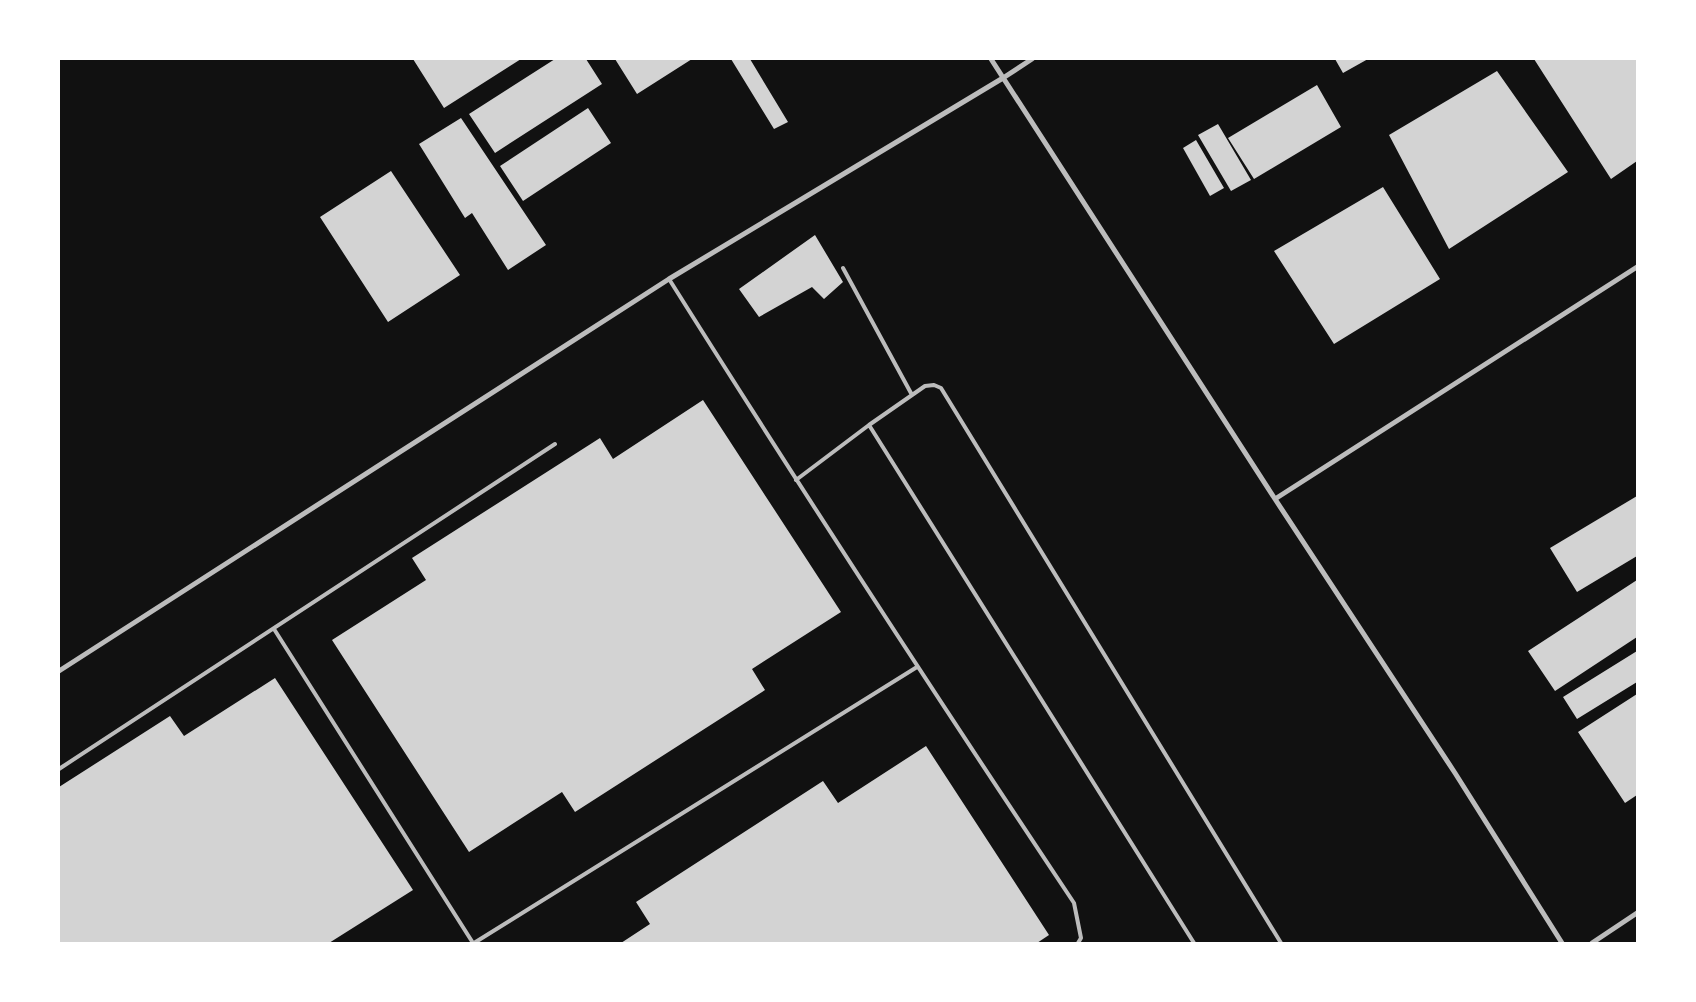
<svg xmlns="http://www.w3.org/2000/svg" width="1696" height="1002" font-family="'Source Sans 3',sans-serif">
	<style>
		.building { fill: #d3d3d3 }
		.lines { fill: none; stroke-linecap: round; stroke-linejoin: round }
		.service { stroke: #bcbcbc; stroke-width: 4 }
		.minor { stroke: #bcbcbc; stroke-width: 5 }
	</style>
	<rect width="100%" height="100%" fill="#111"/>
	<path class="building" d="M413,59H521L444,108Z
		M555,59H586L602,84L495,153L469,114Z
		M615,59H692L637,94Z
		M731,59H750L788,122L774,129Z
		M1335,59H1368L1343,73Z
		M1534,59H1637V161L1611,179Z
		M1497,71L1568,172L1449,249L1389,135Z
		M1317,85L1341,127L1254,179L1228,138Z
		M588,108L611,143L523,201L500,166Z
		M461,118L546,245L508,270L472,213L465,218L419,144Z
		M1218,124L1251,180L1231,191L1198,135Z
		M1196,140L1224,188L1210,196L1183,148Z
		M391,171L460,275L388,322L320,217Z
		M1383,187L1440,279L1334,344L1274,251Z
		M815,235L843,282L824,299L812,287L759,317L739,289Z
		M703,400L841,612L752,669L765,690L575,812L562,792L469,852L332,640L426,580L412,558L600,438L613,459Z
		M1637,496V556L1577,592L1550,548Z
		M1637,580V637L1555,691L1528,651Z
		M1637,651V682L1577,719L1563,697Z
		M275,678L413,890L329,943H59V787L170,716L184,736Z
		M1637,694V795L1625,803L1578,732Z
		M926,746L1049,935L1037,943H621L650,924L636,902L823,781L838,803Z"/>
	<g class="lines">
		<path class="service" d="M843,268L912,395
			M669,279C801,489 936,696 1074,903L1081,938L1078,943
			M869,425L1194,943
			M796,480L869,425L925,386L934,385L941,388L1281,943
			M274,629L473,943
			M59,769L555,444
			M474,943L917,667"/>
		<path class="minor" d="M991,59L1275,499L1455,773L1562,943
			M1275,499L1637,267
			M59,671L669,279L1003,78L1032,59
			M1592,943L1637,913"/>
	</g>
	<rect width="1696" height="1002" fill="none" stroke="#ffffff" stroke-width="120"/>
</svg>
